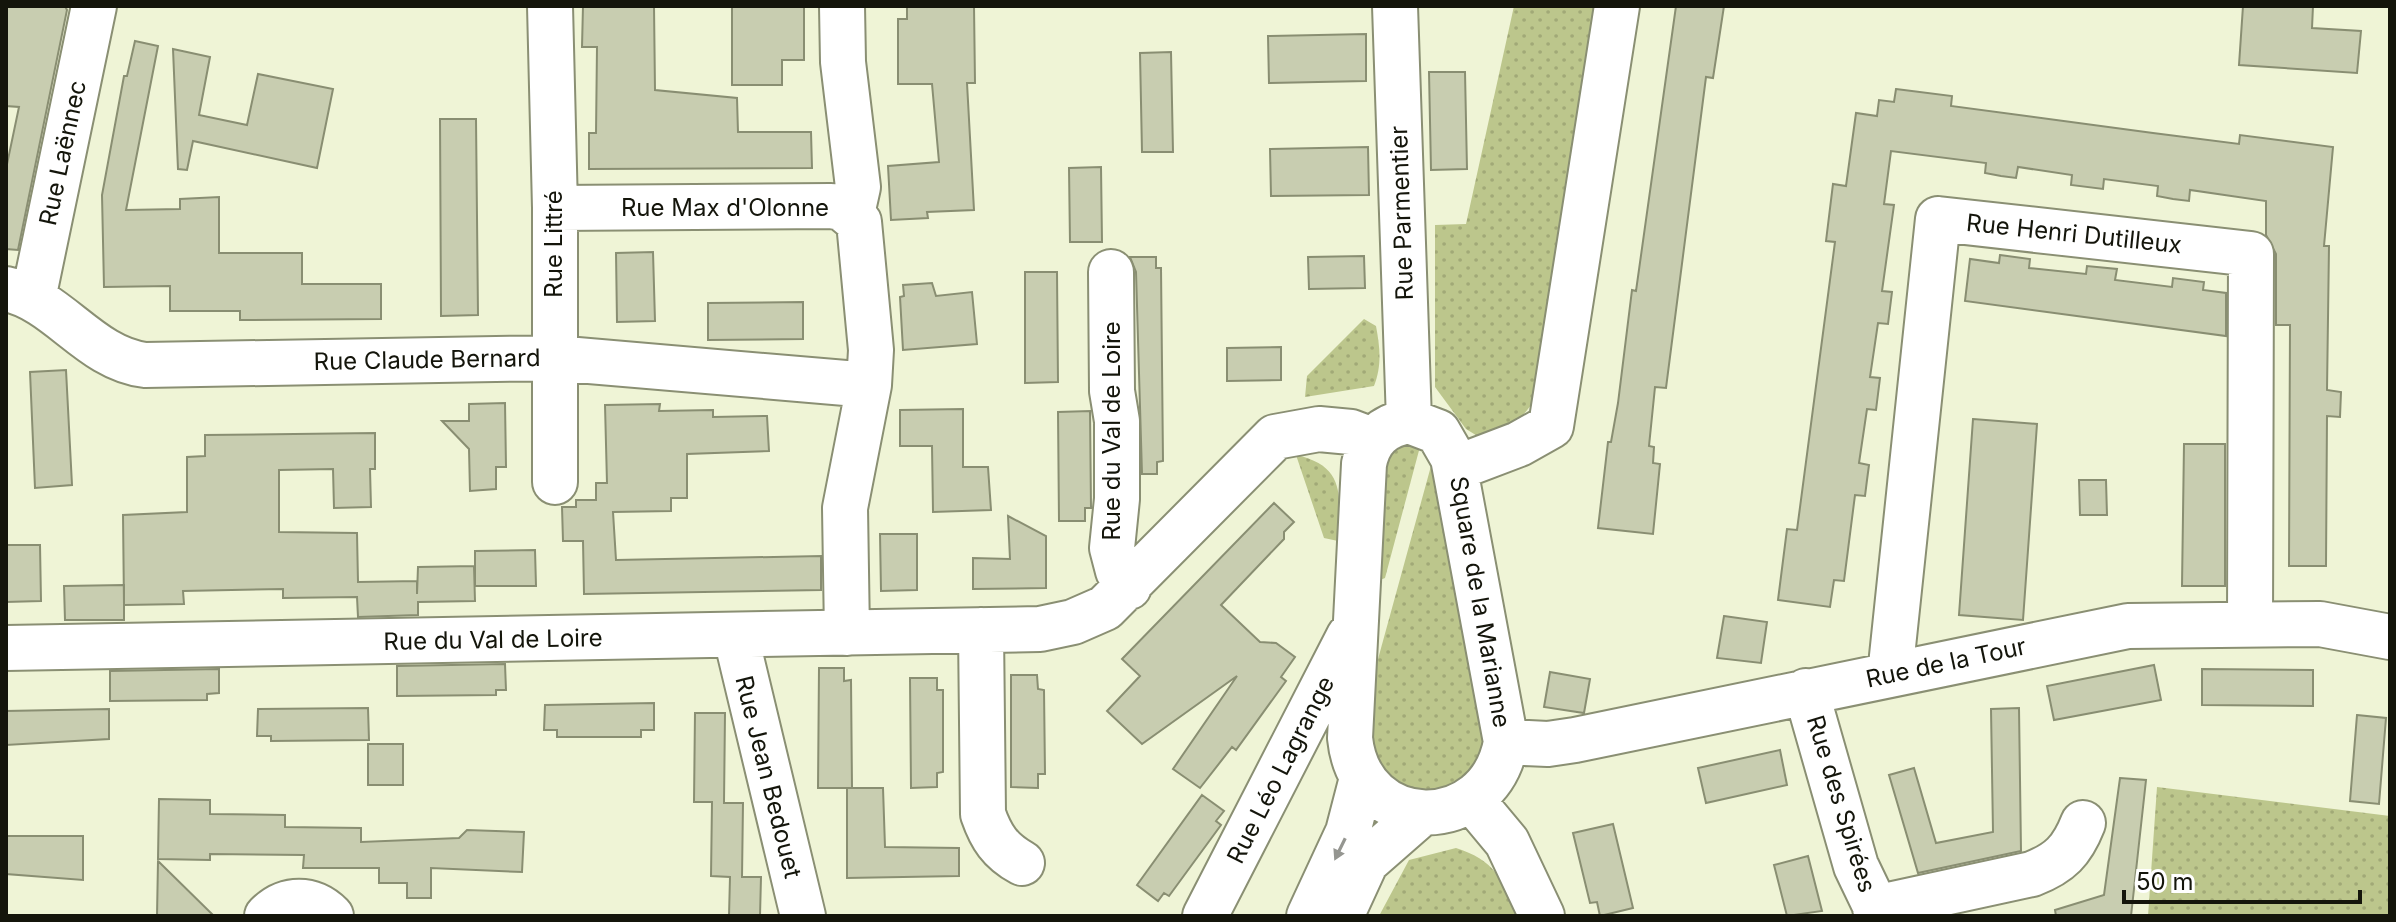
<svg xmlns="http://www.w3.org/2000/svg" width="2396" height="922" font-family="Inter,sans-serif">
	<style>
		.grass { fill: url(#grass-dots) }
		.building { fill: #c8cdb0; stroke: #898e72; stroke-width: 2 }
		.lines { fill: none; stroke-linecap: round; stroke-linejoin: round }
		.minor-casing { stroke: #8a8f73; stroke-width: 48 }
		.minor { stroke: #fff; stroke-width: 44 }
		.oneway { fill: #959691 }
		.labels { text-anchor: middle; stroke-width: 6; stroke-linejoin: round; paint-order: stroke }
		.street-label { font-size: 24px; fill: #14150b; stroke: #fff }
	</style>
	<defs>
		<pattern id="grass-dots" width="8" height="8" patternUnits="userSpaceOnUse" patternTransform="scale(2)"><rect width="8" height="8" fill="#bcc68c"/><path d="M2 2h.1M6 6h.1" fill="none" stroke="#a1a977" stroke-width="1.8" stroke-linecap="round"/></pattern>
	</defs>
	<rect width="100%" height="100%" fill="#eff4d6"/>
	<path class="grass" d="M1514,6H1603L1535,400L1516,424L1479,437L1466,429L1435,387V225L1466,224Z
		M1364,319L1376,326C1380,348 1382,365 1374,386L1305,397L1307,376Z
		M1399,442L1421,443L1385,578L1380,580L1383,461Z
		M1296,455C1347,466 1340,498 1338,541L1324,538Z
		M1431,466L1436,467L1485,722L1484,757L1448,792H1413L1382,773L1369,738L1372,681Z
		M2157,787L2390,816V916H2148Z
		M1456,848C1492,859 1507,881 1516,916H1379L1409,860Z"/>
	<path class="building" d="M6,6H65L67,10L18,250L6,249V169L19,107L6,106Z
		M583,6H654L655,90L737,98L738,132H811L812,168L589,169V133H596L597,47H582Z
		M732,6H804V60H782V85H732Z
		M907,6H974L975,83H967L974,210L927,212L928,218L891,220L888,166L939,162L932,84H898V19H907Z
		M1676,6H1724L1713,78L1706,77L1666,388L1655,387L1649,446L1654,447L1653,463L1660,464L1653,534L1598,528L1608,442H1611L1618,403L1632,290L1636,291Z
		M2243,6H2313L2312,28L2361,31L2357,73L2239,65Z
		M1366,34V81L1269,83L1268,36Z
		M135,41L158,46L126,210L180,209V199L219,197V253H302V284H381V319L240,320V311H170V286L104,287L102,195L124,76H127Z
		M173,49L210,57L199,115L247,125L258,74L333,89L317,168L193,141L187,170L178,169Z
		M1171,52L1173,152H1142L1140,53Z
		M1429,72H1465L1467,169L1431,170Z
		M1896,89L1952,96L1951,106L2153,133L2239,144L2240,135L2333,147L2324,246H2329L2327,390L2341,392L2340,417L2327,416L2326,566H2289L2290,325H2276V254L2266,235V201L2190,190L2189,201L2173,199L2157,196L2158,186L2104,179L2103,189L2071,185L2072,175L2018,167L2016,178L2001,176L1985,173L1986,163L1891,151L1884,204L1894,205L1882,291L1892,292L1888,324L1878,323L1870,377L1880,378L1876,410L1867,409L1859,463L1869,465L1867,480L1865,496L1855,495L1844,581L1834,580L1830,607L1778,600L1787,529L1797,530L1835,242L1826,241L1833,184L1846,186L1856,113L1877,116L1879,100L1894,102Z
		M440,119H476L478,315L441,316Z
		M1368,147L1369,195L1271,196L1270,149Z
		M1101,167L1102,242H1070L1069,168Z
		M653,252L655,321L617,322L616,253Z
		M2000,255L2030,259L2029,268L2086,274L2087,266L2117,269L2115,280L2172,287L2173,278L2204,282L2203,290L2226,293V336L1965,301L1970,259L1999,263Z
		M1364,256L1365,288L1309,289L1308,257Z
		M1130,257H1156V268H1161L1163,461L1157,462V474H1142L1136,272Z
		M1025,272H1057L1058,382L1025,383Z
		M932,283L936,296L972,292L977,344L903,350L900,297L904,296L903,285Z
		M803,302V339L708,340V303Z
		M1281,347V380L1227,381V348Z
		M66,370L72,485L35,488L30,372Z
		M505,403L506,467H496V489L470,491L469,449L442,421H469V404Z
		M660,404L659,411L713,410V417L767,416L769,451L687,454V498H671V511L613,512L616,560L821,556V590L584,594L583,541H563L562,507H576V500H596V483H607L605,405Z
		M963,409V467H988L991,510L933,512L932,446H900V410Z
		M1090,411L1091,508H1085V521H1059L1058,412Z
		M1973,419L2037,424L2023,620L1959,615Z
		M375,433V469H370L371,507L334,508L333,469L279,470V532L357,533L358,582L417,581V594L418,567L474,566L475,601L418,602V615L358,617L357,597L283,598V589L183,591L184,604L124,605L123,515L187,512V457L205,456V435Z
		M2184,444H2225V586H2182Z
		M2079,480H2106L2107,515H2080Z
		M1274,503L1294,522L1284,532V539L1221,605L1260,642L1276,643L1295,657L1281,677L1286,681L1236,750L1232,747L1200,788L1173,769L1237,676L1142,744L1107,711L1140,676L1122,659Z
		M1008,516L1046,536V588L973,589V558L1010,559Z
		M880,534H917V590L881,591Z
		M6,545H40L41,601L6,602Z
		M535,550L536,586H475V551Z
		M124,585V620H65L64,586Z
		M1724,616L1767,622L1761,663L1717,658Z
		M505,664L506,690H496V695L397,696V666Z
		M2154,665L2161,700L2054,720L2047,686Z
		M819,668H844V681L851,680L852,788H818Z
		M219,669V693L207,694V700L110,701V671Z
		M2202,669L2313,670V706L2202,705Z
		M1550,672L1590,679L1584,713L1544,707Z
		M1011,675H1037L1038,689L1044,690L1045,774H1038V788L1011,787Z
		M910,678H937V690H943V772L937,773V787L911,788Z
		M654,703V730H641V737H557V730H544L545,705Z
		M368,708L369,740L271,741V736H257L258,709Z
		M2019,708L2021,851L1918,873L1889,775L1914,768L1936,843L1993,832L1991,709Z
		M109,709V739L6,745V711Z
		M695,713H725L724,803H743L742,877H761L760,916H729L730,877L711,876L712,802H694Z
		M2357,715L2386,718L2379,804L2350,801Z
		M368,744H403V785H368Z
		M1780,750L1787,785L1706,803L1698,768Z
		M2120,778L2146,780L2131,916H2056L2055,910L2104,895Z
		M847,788H883L885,847L959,848V876L847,878Z
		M1202,795L1224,811L1216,821L1221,825L1169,896L1164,893L1158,901L1137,885Z
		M159,799L210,800V814L285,815V827L361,828V842L459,838L467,830L524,832L522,872L431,868V898H407V883H379V868H303L304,855L210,854V860L158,859Z
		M1613,824L1633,908L1600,916L1597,902L1590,903L1573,833Z
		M6,836H83V880L6,874Z
		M1808,856L1822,911L1787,916L1774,865Z
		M158,861L214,916H157Z"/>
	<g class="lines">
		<defs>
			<path id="minor" d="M550,6L555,208V482
				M842,6L843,62L858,187L852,214
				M1395,6L1409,421
				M555,208L831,206L842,208L859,222L871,350L869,385L845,508L847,633
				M1111,272L1112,391L1117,421V499L1112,548L1118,571L1129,587
				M6,289C59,300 89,358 145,365L554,358L869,385
				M33,299L94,6
				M1409,421L1438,432L1453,458L1506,742C1489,837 1360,836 1350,738L1364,464C1369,438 1383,426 1409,421Z
				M1456,468L1519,444L1551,426L1617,6
				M981,630L983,814C991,837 1000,851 1022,863
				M736,637L803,916
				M6,648L1040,629L1073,622L1105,608L1275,437L1319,429L1351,432L1372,440
				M1890,675L1938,219L2251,254L2250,624
				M1806,691L1856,866L1880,916
				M1506,742L1548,744L1575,740L2128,626L2320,624L2390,637
				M1472,800L1507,842L1542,916
				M1875,908L2032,874C2060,863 2072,851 2083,823
				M1343,912L1366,862L1422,813
				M267,916C286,897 312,897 331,916
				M1205,916L1349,636
				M1309,916L1348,832L1362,778"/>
		</defs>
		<use href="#minor" class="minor-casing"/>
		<use href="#minor" class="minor"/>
	</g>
	<defs><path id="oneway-solid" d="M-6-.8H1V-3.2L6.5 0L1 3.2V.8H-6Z" transform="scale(2)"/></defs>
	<use class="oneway" href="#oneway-solid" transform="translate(1340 849) rotate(116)"/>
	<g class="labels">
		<g class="street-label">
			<text transform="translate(63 153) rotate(-78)" y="8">Rue Laënnec</text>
			<text x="725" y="216">Rue Max d'Olonne</text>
			<text transform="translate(1402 213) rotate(-92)" y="8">Rue Parmentier</text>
			<text transform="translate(2074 234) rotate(6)" y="8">Rue Henri Dutilleux</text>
			<text transform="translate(554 244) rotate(-90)" y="8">Rue Littré</text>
			<text transform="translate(427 360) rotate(-1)" y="8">Rue Claude Bernard</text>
			<text transform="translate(1112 431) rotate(-90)" y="8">Rue du Val de Loire</text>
			<text transform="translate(1480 602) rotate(80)" y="8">Square de la Marianne</text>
			<text transform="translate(493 640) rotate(-1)" y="8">Rue du Val de Loire</text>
			<text transform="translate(1946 663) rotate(-12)" y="8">Rue de la Tour</text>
			<text transform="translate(1281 770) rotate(-63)" y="8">Rue Léo Lagrange</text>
			<text transform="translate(768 777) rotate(76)" y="8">Rue Jean Bedouet</text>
			<text transform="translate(1841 804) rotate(73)" y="8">Rue des Spirées</text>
		</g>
	</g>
	<rect width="2396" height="922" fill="none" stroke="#14150b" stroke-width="16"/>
	<path d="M2124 890v12h236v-12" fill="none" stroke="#14150b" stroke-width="4"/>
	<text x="2136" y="890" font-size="24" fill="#14150b" stroke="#ffffff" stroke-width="6" paint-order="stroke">50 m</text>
</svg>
